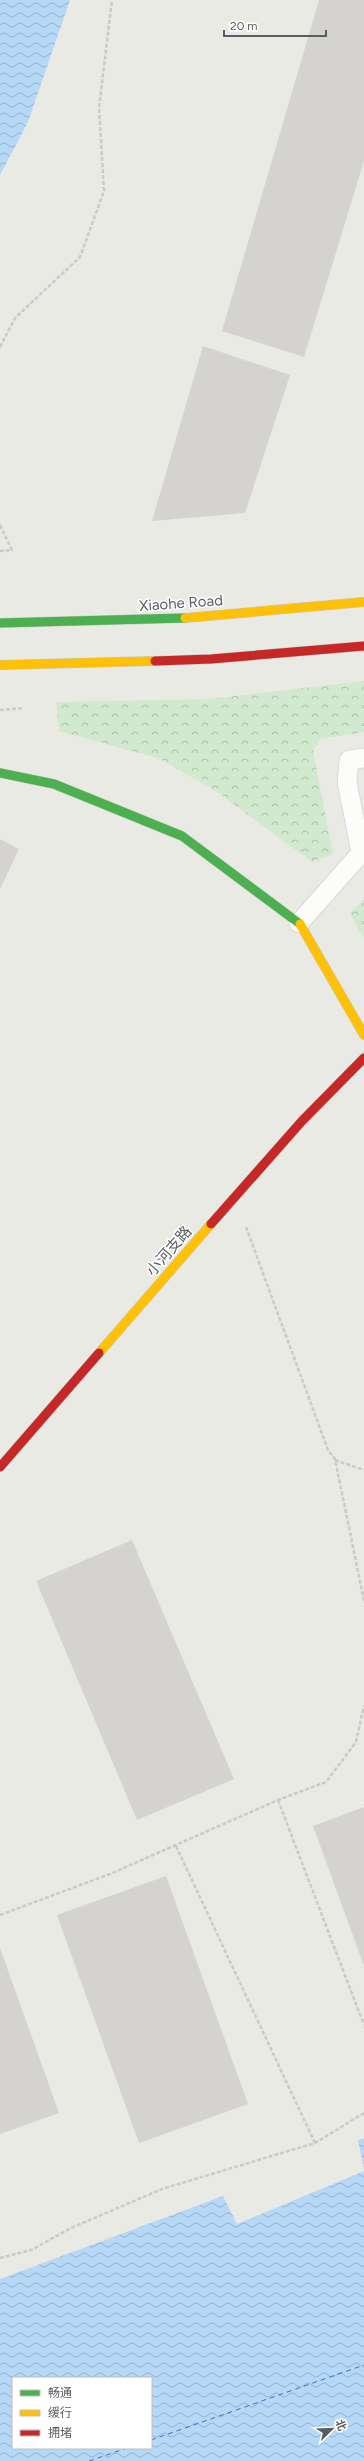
<svg xmlns="http://www.w3.org/2000/svg" width="364" height="2461" font-family="Figtree,'Noto Sans SC',sans-serif">
	<style>
		.forest { fill: url(#forest-crowns) }
		.water { fill: url(#water-waves); fill-rule: evenodd }
		.lines { fill: none; stroke-linecap: round; stroke-linejoin: round }
		.ferry { stroke: #3573c4; stroke-width: 1; stroke-dasharray: 5 4; stroke-linecap: butt }
		.building { fill: #d4d3cf }
		.lane-casing { stroke: #c7c8c6; stroke-width: 20 }
		.fast-casing { stroke: #c5c6c5; stroke-width: 10 }
		.slow-casing { stroke: #c5c6c5; stroke-width: 10 }
		.jam-casing { stroke: #c5c6c5; stroke-width: 10 }
		.path { stroke: #c6ccc9; stroke-width: 2.5; stroke-dasharray: 4 2; stroke-linecap: butt }
		.lane { stroke: #fcfcfb; stroke-width: 19 }
		.fast { stroke: #4caf50; stroke-width: 9 }
		.slow { stroke: #ffc107; stroke-width: 9 }
		.jam { stroke: #c62828; stroke-width: 9 }
		.labels { text-anchor: middle; stroke-width: 3; stroke-linejoin: round; paint-order: stroke }
		.street-label { font-size: 15px; fill: #595d63; stroke: #fff }
	</style>
	<defs>
		<pattern id="forest-crowns" width="20" height="18" patternUnits="userSpaceOnUse"><rect width="20" height="18" fill="#d0e9cf"/><path d="M2 6a3 3 0 1 1 6 0M12 15a3 3 0 1 1 6 0" fill="none" stroke="#acc0ac"/></pattern>
		<pattern id="water-waves" width="16" height="10" patternUnits="userSpaceOnUse"><rect width="16" height="10" fill="#b6d8f7"/><path d="M0 5q4-4 8 0t8 0" fill="none" stroke="#97b2cc"/></pattern>
	</defs>
	<rect width="100%" height="100%" fill="#eaeae4"/>
	<path class="forest" d="M364,681V732L320,739L313,751L333,854L312,862L217,792L160,759L59,731L56,702L209,699Z
		M364,899V939L350,913Z"/>
	<path class="water" d="M0,0H70L28,122L0,175Z
		M364,2138V2170L358,2140Z
		M364,2171V2461H0V2279L223,2196L237,2224ZM13,2378H151V2448H13Z"/>
	<g class="lines">
		<path class="ferry" d="M151,2440L364,2365
			M89,2461L127,2448"/>
	</g>
	<path class="building" d="M319,0H364V161L304,357L222,331Z
		M203,346L290,375L245,513L152,521Z
		M0,839L19,849L0,889Z
		M132,1540L234,1779L137,1820L36,1581Z
		M364,1807V1966L313,1826Z
		M166,1876L248,2104L139,2143L57,1915Z
		M0,1948L59,2113L0,2134Z"/>
	<g class="lines">
		<defs>
			<path id="lane" d="M364,758L349,760L347,782L361,853L364,854
				M299,923L361,853"/>
			<path id="fast" d="M0,623L185,618
				M0,773L54,784L182,836L300,924"/>
			<path id="slow" d="M185,618L364,602
				M0,665L155,661
				M300,924L364,1035
				M99,1353L211,1224"/>
			<path id="jam" d="M155,661L211,659L364,646
				M211,1224L302,1121L364,1058
				M0,1467L99,1353"/>
		</defs>
		<use href="#lane" class="lane-casing"/>
		<use href="#fast" class="fast-casing"/>
		<use href="#slow" class="slow-casing"/>
		<use href="#jam" class="jam-casing"/>
		<path class="path" d="M0,347L15,318L80,257L104,191L99,108L112,0
			M0,525L12,550L0,551
			M0,710L24,708
			M246,1227L328,1450L335,1459L364,1601
			M335,1460L364,1470
			M278,1800L364,2025
			M176,1846L315,2143
			M0,1915L110,1874L278,1800L326,1782L356,1742L364,1705
			M0,2258L31,2250L71,2228L162,2189L315,2143L364,2113"/>
		<use href="#lane" class="lane"/>
		<use href="#fast" class="fast"/>
		<use href="#slow" class="slow"/>
		<use href="#jam" class="jam"/>
	</g>
	<g class="labels">
		<g class="street-label">
			<text transform="translate(181 603) rotate(-4)" y="5">Xiaohe Road</text>
			<text transform="translate(169 1251) rotate(-49)" y="5">小河支路</text>
		</g>
	</g>
	<rect x="12" y="2377" width="140" height="72" fill="#ffffff" stroke="#bdbec1"/>
	<rect x="20" y="2390" width="20" height="6" fill="#4caf50" stroke="#bdbec1"/>
	<text x="48" y="2397" font-size="12" fill="#595d63">畅通</text>
	<rect x="20" y="2410" width="20" height="6" fill="#ffc107" stroke="#bdbec1"/>
	<text x="48" y="2417" font-size="12" fill="#595d63">缓行</text>
	<rect x="20" y="2430" width="20" height="6" fill="#c62828" stroke="#bdbec1"/>
	<text x="48" y="2437" font-size="12" fill="#595d63">拥堵</text>
	<g transform="translate(332 2429) rotate(67)" stroke="#ffffff" stroke-width="3" paint-order="stroke">
	<path d="M0-3L7 15L0 10L-7 15Z" fill="#595d63"/>
	<text y="-6" font-size="11" font-weight="bold" text-anchor="middle" fill="#595d63">北</text>
	</g>
	<path d="M224 30v6h102v-6" fill="none" stroke="#595d63" stroke-width="2"/>
	<text x="230" y="30" font-size="12" fill="#595d63" stroke="#ffffff" stroke-width="3" paint-order="stroke">20 m</text>
</svg>
